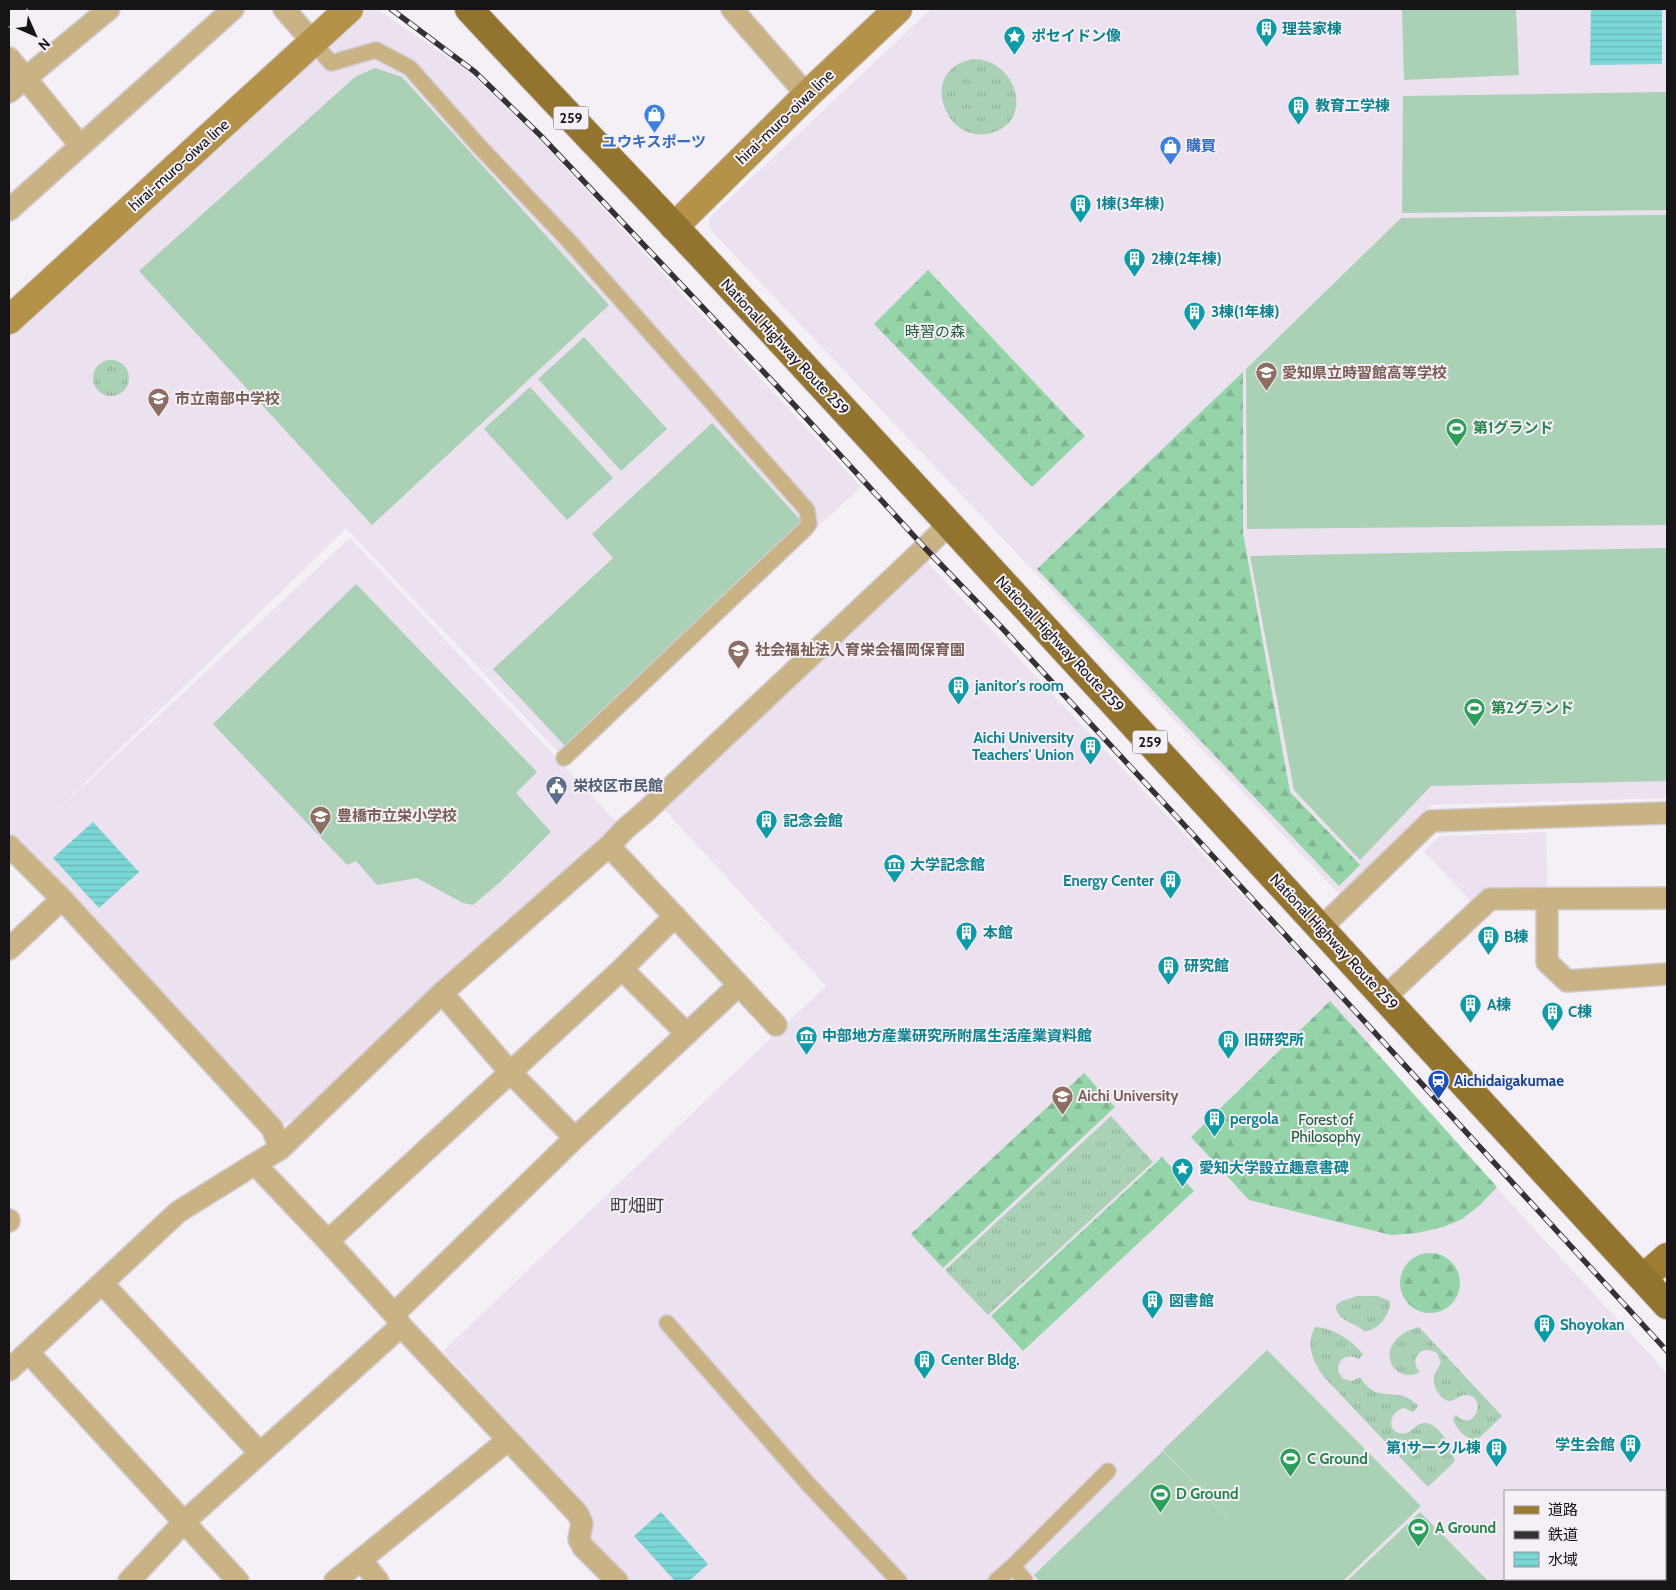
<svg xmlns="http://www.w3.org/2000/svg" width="1676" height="1590" font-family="Cabin,'Noto Sans JP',sans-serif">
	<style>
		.built { fill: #ece1ee; fill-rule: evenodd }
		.grass { fill: url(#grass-tufts) }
		.forest { fill: url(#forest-firs) }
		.pitch { fill: #aad0b5 }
		.water { fill: url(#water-rules) }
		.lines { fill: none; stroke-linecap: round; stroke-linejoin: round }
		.pedestrian-casing { stroke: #d1ccd2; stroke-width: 18 }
		.minor-casing { stroke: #d1ccd2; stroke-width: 24 }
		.secondary-casing { stroke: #d1ccd2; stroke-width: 30 }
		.primary-casing { stroke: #d1ccd2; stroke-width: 30 }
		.trunk-casing { stroke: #d1ccd2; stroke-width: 30 }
		.pedestrian { stroke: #c9b284; stroke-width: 15 }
		.minor { stroke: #c9b284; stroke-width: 21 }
		.secondary { stroke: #b49249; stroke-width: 28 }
		.primary { stroke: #9d7c32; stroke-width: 28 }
		.trunk { stroke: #92742f; stroke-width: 28 }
		.rail-casing { stroke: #333134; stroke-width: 5.5 }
		.rail { stroke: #f5eff6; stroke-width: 4; stroke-dasharray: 11; stroke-linecap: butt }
		.labels { text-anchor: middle; stroke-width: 4; stroke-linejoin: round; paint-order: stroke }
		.shield { fill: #f5eff6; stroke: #595659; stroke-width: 1 }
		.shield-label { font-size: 14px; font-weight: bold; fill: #161416 }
		.culture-label { font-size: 15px; font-weight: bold; fill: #0d838f; stroke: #f5eff6; text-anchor: start }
		.street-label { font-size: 15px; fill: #161416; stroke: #f5eff6 }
		.shop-label { font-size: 15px; font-weight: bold; fill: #366cbe; stroke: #f5eff6 }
		.park-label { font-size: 15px; fill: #1c6039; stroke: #f5eff6 }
		.education-label { font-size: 15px; font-weight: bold; fill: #785e54; stroke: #f5eff6; text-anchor: start }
		.leisure-label { font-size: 15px; font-weight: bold; fill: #27864d; stroke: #f5eff6; text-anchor: start }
		.service-label { font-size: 15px; font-weight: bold; fill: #4e5e75; stroke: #f5eff6; text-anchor: start }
		.transit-label { font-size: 15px; font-weight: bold; fill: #164399; stroke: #f5eff6; text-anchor: start }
		.quarter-label { font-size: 18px; fill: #423d43; stroke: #f5eff6 }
	</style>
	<defs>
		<pattern id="grass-tufts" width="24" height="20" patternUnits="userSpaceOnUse" patternTransform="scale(1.25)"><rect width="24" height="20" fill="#aad0b5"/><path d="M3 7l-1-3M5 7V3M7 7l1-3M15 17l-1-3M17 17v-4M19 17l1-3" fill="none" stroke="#92b29b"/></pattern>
		<pattern id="forest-firs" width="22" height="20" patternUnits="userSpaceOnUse" patternTransform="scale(1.25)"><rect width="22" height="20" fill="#95d4a9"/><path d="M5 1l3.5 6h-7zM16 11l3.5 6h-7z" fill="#80b591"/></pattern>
		<pattern id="water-rules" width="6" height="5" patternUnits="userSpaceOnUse" patternTransform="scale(1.25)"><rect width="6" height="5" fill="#7bd6d6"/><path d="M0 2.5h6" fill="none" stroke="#6ab7b7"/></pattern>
	</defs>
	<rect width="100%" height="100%" fill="#f5eff6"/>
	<path class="built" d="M368,9H377L469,72L535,135L861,487L564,758L346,528L47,820L350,538L620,826L293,1120L282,1124L9,831V332Z
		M931,9H1667V798L1431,805L1340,895L710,229L709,218Z
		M925,560L1027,667L1375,1037L1368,1044L1513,1206L1667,1373V1581H625L586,1540L592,1530L594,1522L591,1512L443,1351L826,986L663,808ZM1505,1491H1665V1579H1505Z
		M1546,832L1548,891L1476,907L1424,851L1440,836Z"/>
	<path class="grass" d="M974,59C1019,60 1036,126 986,134C943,141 918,68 974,59Z
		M93 378a18 18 0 1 1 36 0a18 18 0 1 1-36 0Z
		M1111,1116L1153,1162L988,1315L945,1270Z
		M1357,1296H1377L1390,1301C1391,1313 1378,1332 1364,1331C1355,1322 1336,1322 1336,1305L1342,1301Z
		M1315,1327C1334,1328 1351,1340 1363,1354L1359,1359C1348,1353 1337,1358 1338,1371L1343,1379L1352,1381L1360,1377C1378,1407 1397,1383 1418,1406L1413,1412L1404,1408C1392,1410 1385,1428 1399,1433C1410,1436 1412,1427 1420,1424C1437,1417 1452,1448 1455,1461L1428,1487L1324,1377C1313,1361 1305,1346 1315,1327Z
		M1419,1327L1502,1416L1476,1441C1466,1439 1456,1429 1453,1419L1456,1415C1461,1421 1467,1422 1473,1418C1481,1410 1479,1394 1465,1395C1459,1395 1456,1400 1450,1401C1440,1401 1432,1385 1434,1377C1435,1371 1439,1368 1441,1362L1437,1353C1421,1343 1408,1360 1420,1372C1391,1387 1370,1340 1419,1327Z"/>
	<path class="forest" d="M928,270L1085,436L1032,487L874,324Z
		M1243,372V533L1290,792L1360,865L1339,886L1037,569Z
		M1330,1001L1497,1187L1480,1205L1462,1219L1443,1227L1417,1233L1391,1235L1249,1200L1191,1137Z
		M1084,1073L1115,1107L943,1268L911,1234Z
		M1162,1157L1194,1191L1023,1351L991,1316Z
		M1400 1283a30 30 0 1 1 60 0a30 30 0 1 1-60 0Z"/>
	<path class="pitch" d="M1402,9H1516L1519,75L1404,80Z
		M375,68L402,77L609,305L372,525L139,271L355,77Z
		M1667,92V210L1402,213L1403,96Z
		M1667,215V525L1247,529L1246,369L1401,218Z
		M584,337L667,429L621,471L538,379Z
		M530,387L613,478L567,520L484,429Z
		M712,423L805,525L565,746L493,669L613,558L592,534Z
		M1667,548V781L1431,786L1360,860L1294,790L1250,556Z
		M356,584L537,772L516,793L551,832L500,882L473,905L463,903L417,878L377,885L356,861L347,865L213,724Z
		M1267,1350L1421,1506L1343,1581H1039L1034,1575L1163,1451L1244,1535L1163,1450Z
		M1420,1512L1488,1581H1347Z"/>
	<path class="water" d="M1591,9H1662V64L1590,65Z
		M93,822L139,872L99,908L53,858Z
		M661,1512L708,1564L689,1581H675L634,1536Z"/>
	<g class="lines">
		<defs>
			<path id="pedestrian" d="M313,42L331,63L376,50L410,68L479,146L568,240L807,510L809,524L805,529L564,758
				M667,1323L810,1486L899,1581
				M996,1581L1013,1566
				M1025,1581L1013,1566L1108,1471"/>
			<path id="minor" d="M284,9L313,42
				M732,9L807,95
				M9,58L80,145
				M9,92L109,9
				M9,210L233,9
				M9,846L62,899L272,1128L280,1149L255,1164L328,1241L394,1314L401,1326L578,1514L582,1523L579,1539L583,1547L617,1581
				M1547,900V962L1567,981L1667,974
				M1321,928L1431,821L1667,813
				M9,949L62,899
				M622,969L687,1034
				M739,985L776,1025
				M442,993L510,1072L575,1138
				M1385,997L1490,899L1667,898
				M280,1149L442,993L609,846L626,828L645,812L925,548L949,524
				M9,1220V1221
				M328,1241L622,969L675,916
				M102,1283L260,1453
				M394,1314L575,1138L739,985L609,846
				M28,1352L238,1581
				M9,1370L178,1212L255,1164
				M361,1560L378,1581
				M129,1581L184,1522L401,1326
				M335,1581L508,1440"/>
			<path id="secondary" d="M674,227L807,95L898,9
				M9,320L349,9"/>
			<path id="primary" d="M1643,1278L1667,1257"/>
			<path id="trunk" d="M469,9C545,91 623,172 700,254C1024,603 1347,953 1667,1305"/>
		</defs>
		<use href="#pedestrian" class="pedestrian-casing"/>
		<use href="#minor" class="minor-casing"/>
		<use href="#secondary" class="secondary-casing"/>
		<use href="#primary" class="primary-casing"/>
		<use href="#trunk" class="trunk-casing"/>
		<use href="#pedestrian" class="pedestrian"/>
		<use href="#minor" class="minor"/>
		<use href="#secondary" class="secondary"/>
		<use href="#primary" class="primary"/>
		<use href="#trunk" class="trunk"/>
		<defs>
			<path id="rail" d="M391,9L475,72L541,136L776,385L925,548L1003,629L1187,828L1667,1351"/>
		</defs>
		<use href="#rail" class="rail-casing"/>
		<use href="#rail" class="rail"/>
	</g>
	<defs>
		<symbol id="building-pin" viewBox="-11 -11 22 30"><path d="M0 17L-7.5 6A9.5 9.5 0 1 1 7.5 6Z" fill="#0f9aa8" stroke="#f5eff6"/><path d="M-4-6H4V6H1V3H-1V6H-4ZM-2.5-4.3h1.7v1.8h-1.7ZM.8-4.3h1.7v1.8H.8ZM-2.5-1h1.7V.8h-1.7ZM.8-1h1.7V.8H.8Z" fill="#fff"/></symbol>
		<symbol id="sight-pin" viewBox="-11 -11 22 30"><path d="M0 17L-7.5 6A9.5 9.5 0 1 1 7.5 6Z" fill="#0f9aa8" stroke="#f5eff6"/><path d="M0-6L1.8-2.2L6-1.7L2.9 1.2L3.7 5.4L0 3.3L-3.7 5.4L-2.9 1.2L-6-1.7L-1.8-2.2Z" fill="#fff"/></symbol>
		<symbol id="shop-pin" viewBox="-11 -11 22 30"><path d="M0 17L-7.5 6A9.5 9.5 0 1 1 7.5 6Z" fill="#3f7fe0" stroke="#f5eff6"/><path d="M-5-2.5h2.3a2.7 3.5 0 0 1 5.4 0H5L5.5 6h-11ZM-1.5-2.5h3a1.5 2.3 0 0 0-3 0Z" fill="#fff"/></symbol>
		<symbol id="school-pin" viewBox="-11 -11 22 30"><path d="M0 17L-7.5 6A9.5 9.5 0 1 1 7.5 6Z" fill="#8d6e63" stroke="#f5eff6"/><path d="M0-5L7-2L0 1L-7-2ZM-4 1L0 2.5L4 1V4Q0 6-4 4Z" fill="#fff"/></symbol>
		<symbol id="stadium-pin" viewBox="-11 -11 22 30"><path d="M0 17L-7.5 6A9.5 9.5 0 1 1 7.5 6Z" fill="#2e9e5b" stroke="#f5eff6"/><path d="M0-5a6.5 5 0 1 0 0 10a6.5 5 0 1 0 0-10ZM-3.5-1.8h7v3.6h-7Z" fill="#fff"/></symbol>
		<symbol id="civic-pin" viewBox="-11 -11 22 30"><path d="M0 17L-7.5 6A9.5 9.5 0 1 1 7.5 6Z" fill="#5c6f8a" stroke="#f5eff6"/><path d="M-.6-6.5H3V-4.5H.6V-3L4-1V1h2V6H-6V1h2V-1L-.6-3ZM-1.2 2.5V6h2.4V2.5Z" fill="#fff"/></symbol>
		<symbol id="museum-pin" viewBox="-11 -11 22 30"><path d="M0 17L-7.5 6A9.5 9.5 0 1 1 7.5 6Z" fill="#0f9aa8" stroke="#f5eff6"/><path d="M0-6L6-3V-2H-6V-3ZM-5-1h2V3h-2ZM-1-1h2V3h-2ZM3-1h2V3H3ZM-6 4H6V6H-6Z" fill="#fff"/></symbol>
		<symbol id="station-pin" viewBox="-11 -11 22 30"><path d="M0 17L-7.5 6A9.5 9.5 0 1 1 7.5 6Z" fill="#1a4fb4" stroke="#f5eff6"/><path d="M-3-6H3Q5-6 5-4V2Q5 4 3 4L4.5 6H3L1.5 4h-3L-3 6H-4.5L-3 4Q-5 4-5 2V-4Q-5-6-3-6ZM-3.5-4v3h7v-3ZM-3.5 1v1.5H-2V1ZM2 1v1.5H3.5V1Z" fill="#fff"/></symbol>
		<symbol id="university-pin" viewBox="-11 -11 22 30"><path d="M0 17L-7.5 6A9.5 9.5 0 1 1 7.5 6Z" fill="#8d6e63" stroke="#f5eff6"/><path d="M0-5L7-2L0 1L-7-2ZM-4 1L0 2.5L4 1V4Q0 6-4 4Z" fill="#fff"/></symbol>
	</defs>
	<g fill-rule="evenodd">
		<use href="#building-pin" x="1254" y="16" width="25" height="34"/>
		<use href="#sight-pin" x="1002" y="24" width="25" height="34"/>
		<use href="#building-pin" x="1286" y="94" width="25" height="34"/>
		<use href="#shop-pin" x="642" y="102" width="25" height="34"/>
		<use href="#shop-pin" x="1158" y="134" width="25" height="34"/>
		<use href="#building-pin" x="1068" y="192" width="25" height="34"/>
		<use href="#building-pin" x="1122" y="246" width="25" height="34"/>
		<use href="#building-pin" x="1182" y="300" width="25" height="34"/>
		<use href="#school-pin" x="1254" y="360" width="25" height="34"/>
		<use href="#school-pin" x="146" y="386" width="25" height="34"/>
		<use href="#stadium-pin" x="1444" y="416" width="25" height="34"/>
		<use href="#school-pin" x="726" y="638" width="25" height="34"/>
		<use href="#building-pin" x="946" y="674" width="25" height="34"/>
		<use href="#stadium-pin" x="1462" y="696" width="25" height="34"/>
		<use href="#building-pin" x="1078" y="734" width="25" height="34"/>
		<use href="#civic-pin" x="544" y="774" width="25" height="34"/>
		<use href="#school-pin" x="308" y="804" width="25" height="34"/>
		<use href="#building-pin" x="754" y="808" width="25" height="34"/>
		<use href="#museum-pin" x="882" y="852" width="25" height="34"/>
		<use href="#building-pin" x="1158" y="868" width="25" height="34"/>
		<use href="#building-pin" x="954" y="920" width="25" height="34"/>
		<use href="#building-pin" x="1476" y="924" width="25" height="34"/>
		<use href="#building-pin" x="1156" y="954" width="25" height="34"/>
		<use href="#building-pin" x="1458" y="992" width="25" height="34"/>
		<use href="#building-pin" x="1540" y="1000" width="25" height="34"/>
		<use href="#museum-pin" x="794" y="1024" width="25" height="34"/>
		<use href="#building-pin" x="1216" y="1028" width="25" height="34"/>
		<use href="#station-pin" x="1426" y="1068" width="25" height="34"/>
		<use href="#university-pin" x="1050" y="1084" width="25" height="34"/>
		<use href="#building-pin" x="1202" y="1106" width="25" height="34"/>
		<use href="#sight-pin" x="1170" y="1156" width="25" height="34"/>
		<use href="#building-pin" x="1140" y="1288" width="25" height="34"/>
		<use href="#building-pin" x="1532" y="1312" width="25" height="34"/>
		<use href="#building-pin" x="912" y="1348" width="25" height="34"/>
		<use href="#building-pin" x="1618" y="1432" width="25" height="34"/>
		<use href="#building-pin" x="1484" y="1436" width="25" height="34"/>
		<use href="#stadium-pin" x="1278" y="1446" width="25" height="34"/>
		<use href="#stadium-pin" x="1148" y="1482" width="25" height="34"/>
		<use href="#stadium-pin" x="1406" y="1516" width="25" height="34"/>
	</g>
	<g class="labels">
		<g class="shield">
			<rect x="553.5" y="106.5" width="35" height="23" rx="4"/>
			<rect x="1132.5" y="730.5" width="35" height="23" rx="4"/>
		</g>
		<g class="shield-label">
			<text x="571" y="123">259</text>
			<text x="1150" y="747">259</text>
		</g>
		<g class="culture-label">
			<text x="1282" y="34">理芸家棟</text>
			<text x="1031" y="41">ポセイドン像</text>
			<text x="1315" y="111">教育工学棟</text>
			<text x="1096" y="209">1棟(3年棟)</text>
			<text x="1151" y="264">2棟(2年棟)</text>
			<text x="1211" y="317">3棟(1年棟)</text>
			<text x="975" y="691">janitor's room</text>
			<text x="1074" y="743" text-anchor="end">Aichi University<tspan x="1074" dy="17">Teachers' Union</tspan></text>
			<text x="783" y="826">記念会館</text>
			<text x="910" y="870">大学記念館</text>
			<text x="1154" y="886" text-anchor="end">Energy Center</text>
			<text x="983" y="938">本館</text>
			<text x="1504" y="942">B棟</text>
			<text x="1184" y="971">研究館</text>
			<text x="1487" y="1010">A棟</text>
			<text x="1568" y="1017">C棟</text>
			<text x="822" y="1041">中部地方産業研究所附属生活産業資料館</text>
			<text x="1244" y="1045">旧研究所</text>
			<text x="1230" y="1124">pergola</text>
			<text x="1199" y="1173">愛知大学設立趣意書碑</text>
			<text x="1169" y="1306">図書館</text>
			<text x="1560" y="1330">Shoyokan</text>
			<text x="941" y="1365">Center Bldg.</text>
			<text x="1615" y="1450" text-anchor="end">学生会館</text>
			<text x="1481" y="1453" text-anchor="end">第1サークル棟</text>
		</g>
		<g class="street-label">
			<text transform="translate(785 117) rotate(-44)" y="5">hirai-muro-oiwa line</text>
			<text transform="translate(179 165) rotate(-42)" y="5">hirai-muro-oiwa line</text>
			<text transform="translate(785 347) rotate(47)" y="5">National Highway Route 259</text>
			<text transform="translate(1060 644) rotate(47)" y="5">National Highway Route 259</text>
			<text transform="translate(1334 942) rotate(47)" y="5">National Highway Route 259</text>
		</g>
		<g class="shop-label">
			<text x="654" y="147">ユウキスポーツ</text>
			<text x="1186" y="151" text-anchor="start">購買</text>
		</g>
		<g class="park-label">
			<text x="935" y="337">時習の森</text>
			<text x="1326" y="1125">Forest of<tspan x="1326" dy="17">Philosophy</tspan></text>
		</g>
		<g class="education-label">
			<text x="1282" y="378">愛知県立時習館高等学校</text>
			<text x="175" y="404">市立南部中学校</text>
			<text x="755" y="655">社会福祉法人育栄会福岡保育園</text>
			<text x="337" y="821">豊橋市立栄小学校</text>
			<text x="1078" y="1101">Aichi University</text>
		</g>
		<g class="leisure-label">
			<text x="1473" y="433">第1グランド</text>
			<text x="1491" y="713">第2グランド</text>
			<text x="1307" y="1464">C Ground</text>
			<text x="1176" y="1499">D Ground</text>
			<text x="1435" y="1533">A Ground</text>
		</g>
		<g class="service-label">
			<text x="573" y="791">栄校区市民館</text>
		</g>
		<g class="transit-label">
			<text x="1454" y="1086">Aichidaigakumae</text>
		</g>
		<g class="quarter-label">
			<text x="637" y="1212">町畑町</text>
		</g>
	</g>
	<rect width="1676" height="1590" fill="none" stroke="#161416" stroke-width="20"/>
	<rect x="1504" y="1490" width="162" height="90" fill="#f5eff6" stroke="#9c979c"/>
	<rect x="1514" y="1506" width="25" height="8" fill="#9d7c32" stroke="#9c979c"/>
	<text x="1548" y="1515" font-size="15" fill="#161416">道路</text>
	<rect x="1514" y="1531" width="25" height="8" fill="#333134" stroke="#9c979c"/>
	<text x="1548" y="1540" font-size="15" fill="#161416">鉄道</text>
	<rect x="1514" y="1552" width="25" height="15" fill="url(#water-rules)" stroke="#9c979c"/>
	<text x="1548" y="1565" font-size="15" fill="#161416">水域</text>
	<g transform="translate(35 35) rotate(135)" stroke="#f5eff6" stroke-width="4" paint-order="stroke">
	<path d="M0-4L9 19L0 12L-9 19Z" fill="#161416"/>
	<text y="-8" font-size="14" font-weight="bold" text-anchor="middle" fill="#161416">N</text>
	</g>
</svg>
